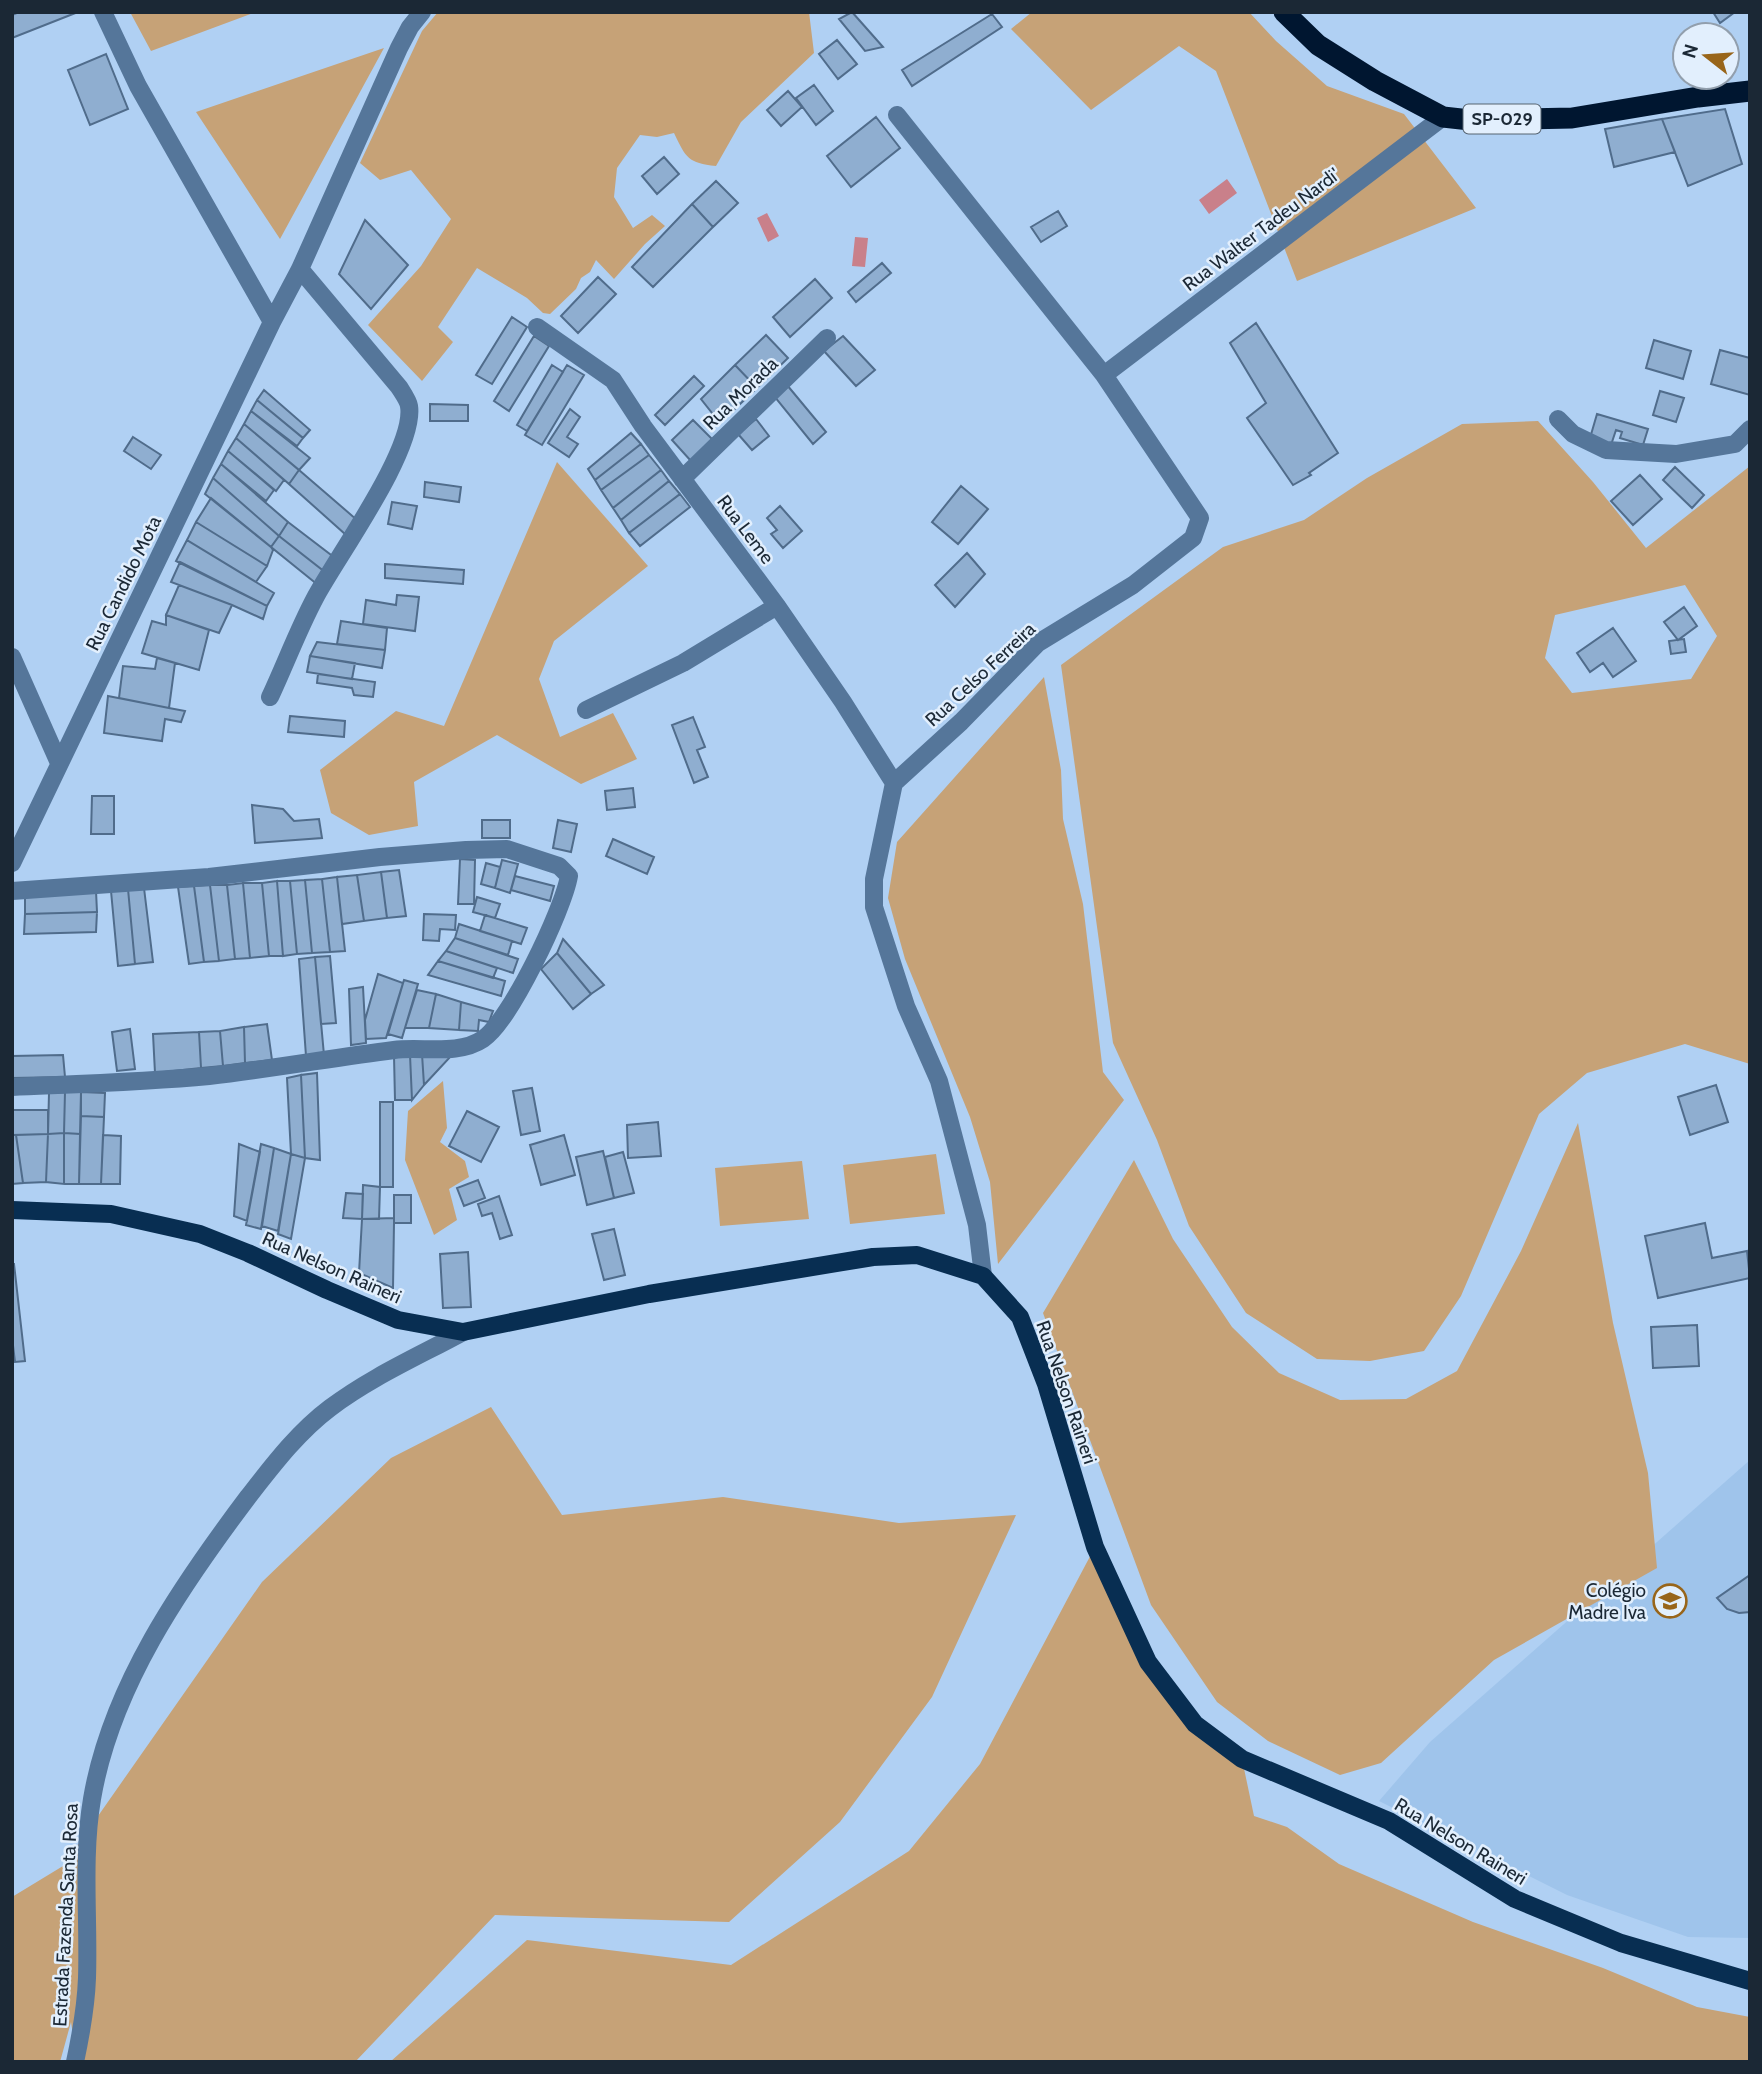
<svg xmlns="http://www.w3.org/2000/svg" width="1762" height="2074" font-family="Cabin,sans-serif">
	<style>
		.built { fill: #9fc4eb }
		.green { fill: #c6a277; fill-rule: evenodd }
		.water { fill: #c9808a }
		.building { fill: #8faed0; stroke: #506c8b; stroke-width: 2 }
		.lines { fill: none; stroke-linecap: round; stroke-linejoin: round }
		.minor { stroke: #55769a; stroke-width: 18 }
		.major { stroke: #082e52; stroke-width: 18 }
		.highway { stroke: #001630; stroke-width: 21 }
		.labels { text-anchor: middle; stroke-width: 5; stroke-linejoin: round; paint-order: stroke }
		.shield { fill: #e2effd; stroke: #576471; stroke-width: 2 }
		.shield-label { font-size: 18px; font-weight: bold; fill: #1b2835 }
		.street-label { font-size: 19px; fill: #1b2835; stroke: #e2effd }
		.poi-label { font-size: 19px; fill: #1b2835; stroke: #e2effd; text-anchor: end }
	</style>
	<rect width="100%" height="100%" fill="#b0d0f3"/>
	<path class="built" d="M1750,1460V1938L1688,1937L1567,1895L1379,1801L1430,1742Z"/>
	<path class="green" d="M130,12H256L151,51Z
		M438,12H809L814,53L741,122L716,166C688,163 686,158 674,133L657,137L640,135L617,168L614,197L633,228L652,215L665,226L645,244L614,279L596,260L590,272L581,278L576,289L550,314L543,313L527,298L477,268L438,327L453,342L422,381L368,325L421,266L451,219L411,170L380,180L360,163L422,31Z
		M1032,12H1249L1276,41L1327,86L1404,114L1476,208L1297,281L1216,71L1179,46L1091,110L1011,29Z
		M384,48L280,239L196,112Z
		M1538,421L1593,482L1646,548L1750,466V1064L1685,1044L1587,1073L1539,1114L1461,1296L1424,1351L1370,1361L1317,1359L1246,1313L1189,1226L1157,1140L1113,1043L1061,665L1223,547L1304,520L1367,478L1462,424ZM1685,585L1717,636L1691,679L1572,693L1545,658L1555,615Z
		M557,462L648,566L554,641L539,679L560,737L613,713L637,759L581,784L497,735L414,782L418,826L369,835L331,813L320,770L396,711L444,726Z
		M1044,677L1061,770L1063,819L1083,904L1103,1072L1124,1100L998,1264L990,1182L970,1117L905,959L888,898L897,842Z
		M443,1081L447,1128L440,1142L465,1161L469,1177L449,1189L457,1220L434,1235L405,1160L408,1111Z
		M1578,1123L1613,1323L1648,1473L1657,1568L1494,1660L1381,1763L1340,1775L1268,1741L1217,1702L1151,1605L1043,1313L1134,1160L1173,1239L1232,1327L1279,1373L1340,1400L1406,1399L1457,1371L1521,1251Z
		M936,1154L945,1214L850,1224L843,1165Z
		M802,1161L809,1219L720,1226L715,1168Z
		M491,1407L562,1515L723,1497L899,1523L1016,1515L932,1697L840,1822L729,1922L495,1915L355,2062H77L71,2022L60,2062H12V1897L63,1866L262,1582L391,1458Z
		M1095,1547L1148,1662L1195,1724L1242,1759L1254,1816L1287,1827L1339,1864L1473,1922L1603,1968L1697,2007L1750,2017V2062H390L527,1940L731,1965L909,1851L980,1764Z"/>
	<path class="water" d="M1227,179L1237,193L1209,214L1199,200Z
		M767,213L779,236L768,242L757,218Z
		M855,237L868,238L865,267L852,266Z"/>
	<path class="building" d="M19,12H78L12,38V15Z
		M852,12L883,47L865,51L839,19Z
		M1713,12H1735L1720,23Z
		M992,14L1002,27L912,86L902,70Z
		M837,40L857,64L838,79L819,54Z
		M106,54L128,109L90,125L68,70Z
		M814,85L833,111L816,125L796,98Z
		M788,91L802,107L781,126L767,110Z
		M1725,109L1742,164L1688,186L1662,119Z
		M876,117L900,148L851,187L827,156Z
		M1662,119L1675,152L1614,167L1605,129Z
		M664,157L679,174L657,194L642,176Z
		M716,181L738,203L713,227L692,204Z
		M692,204L713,227L653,287L632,267Z
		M1058,211L1067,226L1041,242L1031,227Z
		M365,220L408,265L371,309L339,274Z
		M882,263L891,273L856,302L848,292Z
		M598,277L616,294L578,333L561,316Z
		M815,279L832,298L790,337L773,317Z
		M512,317L527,327L492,384L476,375Z
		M1256,323L1338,453L1309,473L1311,475L1293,485L1247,418L1266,403L1230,343Z
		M766,335L788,358L757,388L735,365Z
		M534,336L549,346L509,411L494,401Z
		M843,336L875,370L856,386L824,351Z
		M1654,340L1691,351L1683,379L1646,368Z
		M1720,350L1750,358V395L1711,384Z
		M552,365L563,372L527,431L517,425Z
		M567,365L584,375L542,445L525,435Z
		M735,365L757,388L720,423L701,399Z
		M694,376L704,386L665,425L655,415Z
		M787,385L826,432L813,444L774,396Z
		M264,390L310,430L303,438L257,400Z
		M1660,391L1684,398L1676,422L1653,415Z
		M257,400L303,438L297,446L251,411Z
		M430,404L468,405V421H430Z
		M570,409L580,417L567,437L578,444L569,457L548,443Z
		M251,411L310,458L299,470L244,424Z
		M1597,414L1648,429L1643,445L1620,438L1622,432L1616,430L1611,445L1590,438Z
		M756,419L769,436L752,450L738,434Z
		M693,420L713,440L691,461L672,440Z
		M244,424L299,470L289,484L236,438Z
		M631,433L641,444L595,480L588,469Z
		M133,437L161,455L151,469L124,451Z
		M236,438L284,480L276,491L228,451Z
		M641,444L649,455L601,490L595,480Z
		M228,451L274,490L266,501L221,464Z
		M649,455L661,470L613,508L601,490Z
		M221,464L288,522L279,536L213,478Z
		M1675,467L1704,495L1692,508L1663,480Z
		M299,470L357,520L345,534L289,484Z
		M661,470L669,481L621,520L613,508Z
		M1640,475L1662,499L1633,525L1611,501Z
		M213,478L279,536L271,547L205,494Z
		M669,481L680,494L629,533L621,520Z
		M425,482L461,487L459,502L424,497Z
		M961,486L988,509L958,544L932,522Z
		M680,494L690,507L640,546L629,533Z
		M211,498L271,547L273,550L267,566L196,522Z
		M392,502L417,506L412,529L388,524Z
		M780,506L802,531L783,548L771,534L777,530L767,518Z
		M196,522L267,566L256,582L187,540Z
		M288,522L335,558L325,572L279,536Z
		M279,536L325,572L318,585L271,547Z
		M187,540L274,593L267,606L176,561Z
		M967,553L985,574L955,607L935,585Z
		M180,562L267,606L263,619L232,605L171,582Z
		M385,564L464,570L463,584L385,578Z
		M179,585L232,605L219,633L166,615Z
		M397,595L419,597L415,631L363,624L366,600L396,605Z
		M1684,607L1697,626L1678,640L1664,622Z
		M166,615L209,630L199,670L142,653L152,621L166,625Z
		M341,621L387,628L385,650L337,644Z
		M1613,628L1636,661L1613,677L1603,663L1590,672L1577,653Z
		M1684,639L1686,652L1671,654L1669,641Z
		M317,642L385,650L382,668L310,656Z
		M310,656L355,663L352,679L307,672Z
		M157,658L175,663L169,708L119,698L123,666L155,669Z
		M318,674L375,682L373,697L354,695L352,688L317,683Z
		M108,696L169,708L185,711L181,722L165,719L162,741L104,733Z
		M290,716L345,721L344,737L288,732Z
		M693,717L705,747L697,750L708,777L694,783L672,725Z
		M633,788L635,807L607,810L605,791Z
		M92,796H114V834H91Z
		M252,805L283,809L294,821L319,819L322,838L255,843Z
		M482,820H510V838H482Z
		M558,820L577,824L571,852L553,848Z
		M613,839L654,857L647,874L606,856Z
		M460,859L475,860L474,904H458Z
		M502,860L518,864L510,893L495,888Z
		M486,863L500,867L495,888L481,884Z
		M399,870L406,916L387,918L381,872Z
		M381,872L387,918L364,921L357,875Z
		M357,875L364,921L342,924L337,877Z
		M515,876L554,886L550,901L511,890Z
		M337,877L345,951L330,952L322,879Z
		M322,879L330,952L312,953L305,880Z
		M305,880L312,953L297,954L290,881Z
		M277,881L283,956H269L262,883Z
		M277,881H290L297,954L283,956Z
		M243,883L250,958L235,959L227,885Z
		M243,883H262L269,956L250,958Z
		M210,885L219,961L204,962L194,886Z
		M210,885H227L235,959L219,961Z
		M194,886L204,962L189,964L178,887Z
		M144,888L153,962L135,964L128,889Z
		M128,889L135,964L118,966L111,891Z
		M96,891L97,912L25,914V893Z
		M477,897L500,904L495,918L473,912Z
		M97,912L96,932L24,934L25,914Z
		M424,914L456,915L455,930L440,929L439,941L423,940Z
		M485,915L527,928L521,944L480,931Z
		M459,924L512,941L508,955L455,938Z
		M455,938L518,959L513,973L446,951Z
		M563,939L604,985L591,994L557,953Z
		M446,951L497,968L493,978L438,961Z
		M557,953L591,994L573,1009L541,969Z
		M330,956L336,1023L321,1024L315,957Z
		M315,957L324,1055L306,1056L299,959Z
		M438,961L505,981L501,996L428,975Z
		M378,974L403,983L386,1038L366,1039L365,1020Z
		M404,980L418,984L402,1038L388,1034Z
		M363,987L366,1043L351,1045L349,989Z
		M417,990L436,994L429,1028H405Z
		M436,994L461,1002L459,1030L429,1028Z
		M461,1002L493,1011L489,1022L479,1020L478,1031L459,1030Z
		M267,1024L272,1060L245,1063L244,1027Z
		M244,1027L245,1063L223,1066L220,1031Z
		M130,1029L135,1069L117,1071L112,1032Z
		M220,1031L223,1066L201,1068L199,1032Z
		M199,1032L201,1068L155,1073L153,1034Z
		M422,1054L452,1055L424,1085Z
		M422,1054L424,1085L412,1100L410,1055Z
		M63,1055L65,1077L12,1078V1056Z
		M410,1055L412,1100H395L394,1056Z
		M317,1073L320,1160L305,1158L301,1075Z
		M301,1075L305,1158L291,1154L287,1078Z
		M1716,1085L1728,1122L1690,1135L1678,1097Z
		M532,1088L540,1131L521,1135L513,1091Z
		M65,1092L64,1133L48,1134L49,1093Z
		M65,1092H81L80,1134L64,1133Z
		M81,1092L105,1093L104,1117L81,1116Z
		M380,1102H393V1187H380Z
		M12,1110H48V1134L12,1135Z
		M467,1111L499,1127L481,1162L449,1146Z
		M81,1116L104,1117L101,1184H79Z
		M658,1122L661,1156L628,1158L627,1125Z
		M64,1133L80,1134L79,1184H64Z
		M64,1133V1184L46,1182L48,1134Z
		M48,1134L46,1182L23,1183L16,1135Z
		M12,1135H16L23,1183L12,1184Z
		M103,1135L121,1136L120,1184H101Z
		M564,1135L575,1175L541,1185L530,1145Z
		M239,1144L260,1152L247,1221L234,1216Z
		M261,1144L274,1148L261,1229L246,1225Z
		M274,1148L291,1154L278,1231L262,1226Z
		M603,1151L614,1198L587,1205L576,1157Z
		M623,1152L634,1193L614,1198L605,1157Z
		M291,1154L305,1158L291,1239L278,1234Z
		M478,1180L485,1198L464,1206L457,1188Z
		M363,1185L380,1187L379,1219H362Z
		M346,1193L363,1194L362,1219L343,1218Z
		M394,1195H411V1223H394Z
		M499,1196L512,1235L500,1239L492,1213L482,1216L478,1204Z
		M394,1218V1223L393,1288L359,1273L362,1219Z
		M1705,1223L1712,1258L1747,1251L1750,1278L1658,1298L1645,1236Z
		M614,1229L625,1275L604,1280L592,1234Z
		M468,1252L471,1307L443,1308L440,1254Z
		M12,1264H14L25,1361L15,1362L12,1337Z
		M1697,1325L1699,1366L1653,1368L1651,1327Z
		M1750,1575V1612L1739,1613L1727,1609L1717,1598Z"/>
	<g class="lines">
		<path class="minor" d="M103,12L138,86L272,322
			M897,115L1104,375L1200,518L1193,538L1133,585L1038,643L961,722L894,783L874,879V907L906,1006L939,1081L977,1225L983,1276
			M537,327L613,380L643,426L777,606L843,702L894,783
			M1104,375L1443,117
			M1558,419L1573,434L1606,450L1676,454L1735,444L1750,429
			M682,479L827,338
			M12,657L59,763
			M270,697C285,665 298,630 315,598C336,558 416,449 409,406C408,400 402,392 399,387L300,269
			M586,710L683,663L777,606
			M12,863L272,322L300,269L399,48L410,27L422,12
			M12,891L209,877L380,857L466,850L507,849L559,866L569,876C563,910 510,1021 483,1039C458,1056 421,1046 394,1050C332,1058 271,1069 209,1076C144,1082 78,1084 12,1087
			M75,2062C81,2034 86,2007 87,1978C89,1919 82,1858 92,1799C111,1687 181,1586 248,1497C273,1465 298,1432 330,1408C371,1377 419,1356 463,1332"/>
		<path class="major" d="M12,1210L111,1214L200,1234L248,1253L327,1290L398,1320L463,1332L649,1294L873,1257L917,1255L983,1276L1020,1317L1046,1384L1095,1547L1148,1662L1195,1724L1242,1759L1389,1821L1515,1899L1621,1943L1750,1981"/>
		<path class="highway" d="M1284,12L1318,45L1375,81L1443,117L1470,120L1572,118L1698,97L1750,91"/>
	</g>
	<defs>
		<symbol id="school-ring" viewBox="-11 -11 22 22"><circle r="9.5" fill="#e2effd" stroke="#98651a" stroke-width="1.5"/><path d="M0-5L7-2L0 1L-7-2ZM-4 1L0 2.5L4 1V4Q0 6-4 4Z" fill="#98651a"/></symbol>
	</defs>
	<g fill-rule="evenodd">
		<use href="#school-ring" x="1651" y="1582" width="38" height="38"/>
	</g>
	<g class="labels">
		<rect class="shield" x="1463.5" y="104.5" width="77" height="29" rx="5"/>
		<g class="shield-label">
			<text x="1502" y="125">SP-029</text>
		</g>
		<g class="street-label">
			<text transform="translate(1261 229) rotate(-37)" y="7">Rua Walter Tadeu Nardi'</text>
			<text transform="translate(740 393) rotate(-44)" y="7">Rua Morada</text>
			<text transform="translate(746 529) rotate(53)" y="7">Rua Leme</text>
			<text transform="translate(123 583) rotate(-64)" y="7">Rua Candido Mota</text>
			<text transform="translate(980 674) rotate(-43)" y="7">Rua Celso Ferreira</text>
			<text transform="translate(332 1267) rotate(24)" y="7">Rua Nelson Raineri</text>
			<text transform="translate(1067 1392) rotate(71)" y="7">Rua Nelson Raineri</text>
			<text transform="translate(1461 1841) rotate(31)" y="7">Rua Nelson Raineri</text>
			<text transform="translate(65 1915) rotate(-87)" y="7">Estrada Fazenda Santa Rosa</text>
		</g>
		<g class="poi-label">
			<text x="1646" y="1597">Colégio<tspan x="1646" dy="22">Madre Iva</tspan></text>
		</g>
	</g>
	<rect width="1762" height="2074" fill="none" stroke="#1b2835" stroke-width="28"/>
	<g transform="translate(1706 56) rotate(287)"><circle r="33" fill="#e2effd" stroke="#929fad" stroke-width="2"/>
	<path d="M0-5L12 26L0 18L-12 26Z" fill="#98651a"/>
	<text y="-10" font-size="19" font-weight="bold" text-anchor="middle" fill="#1b2835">N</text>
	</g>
</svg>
